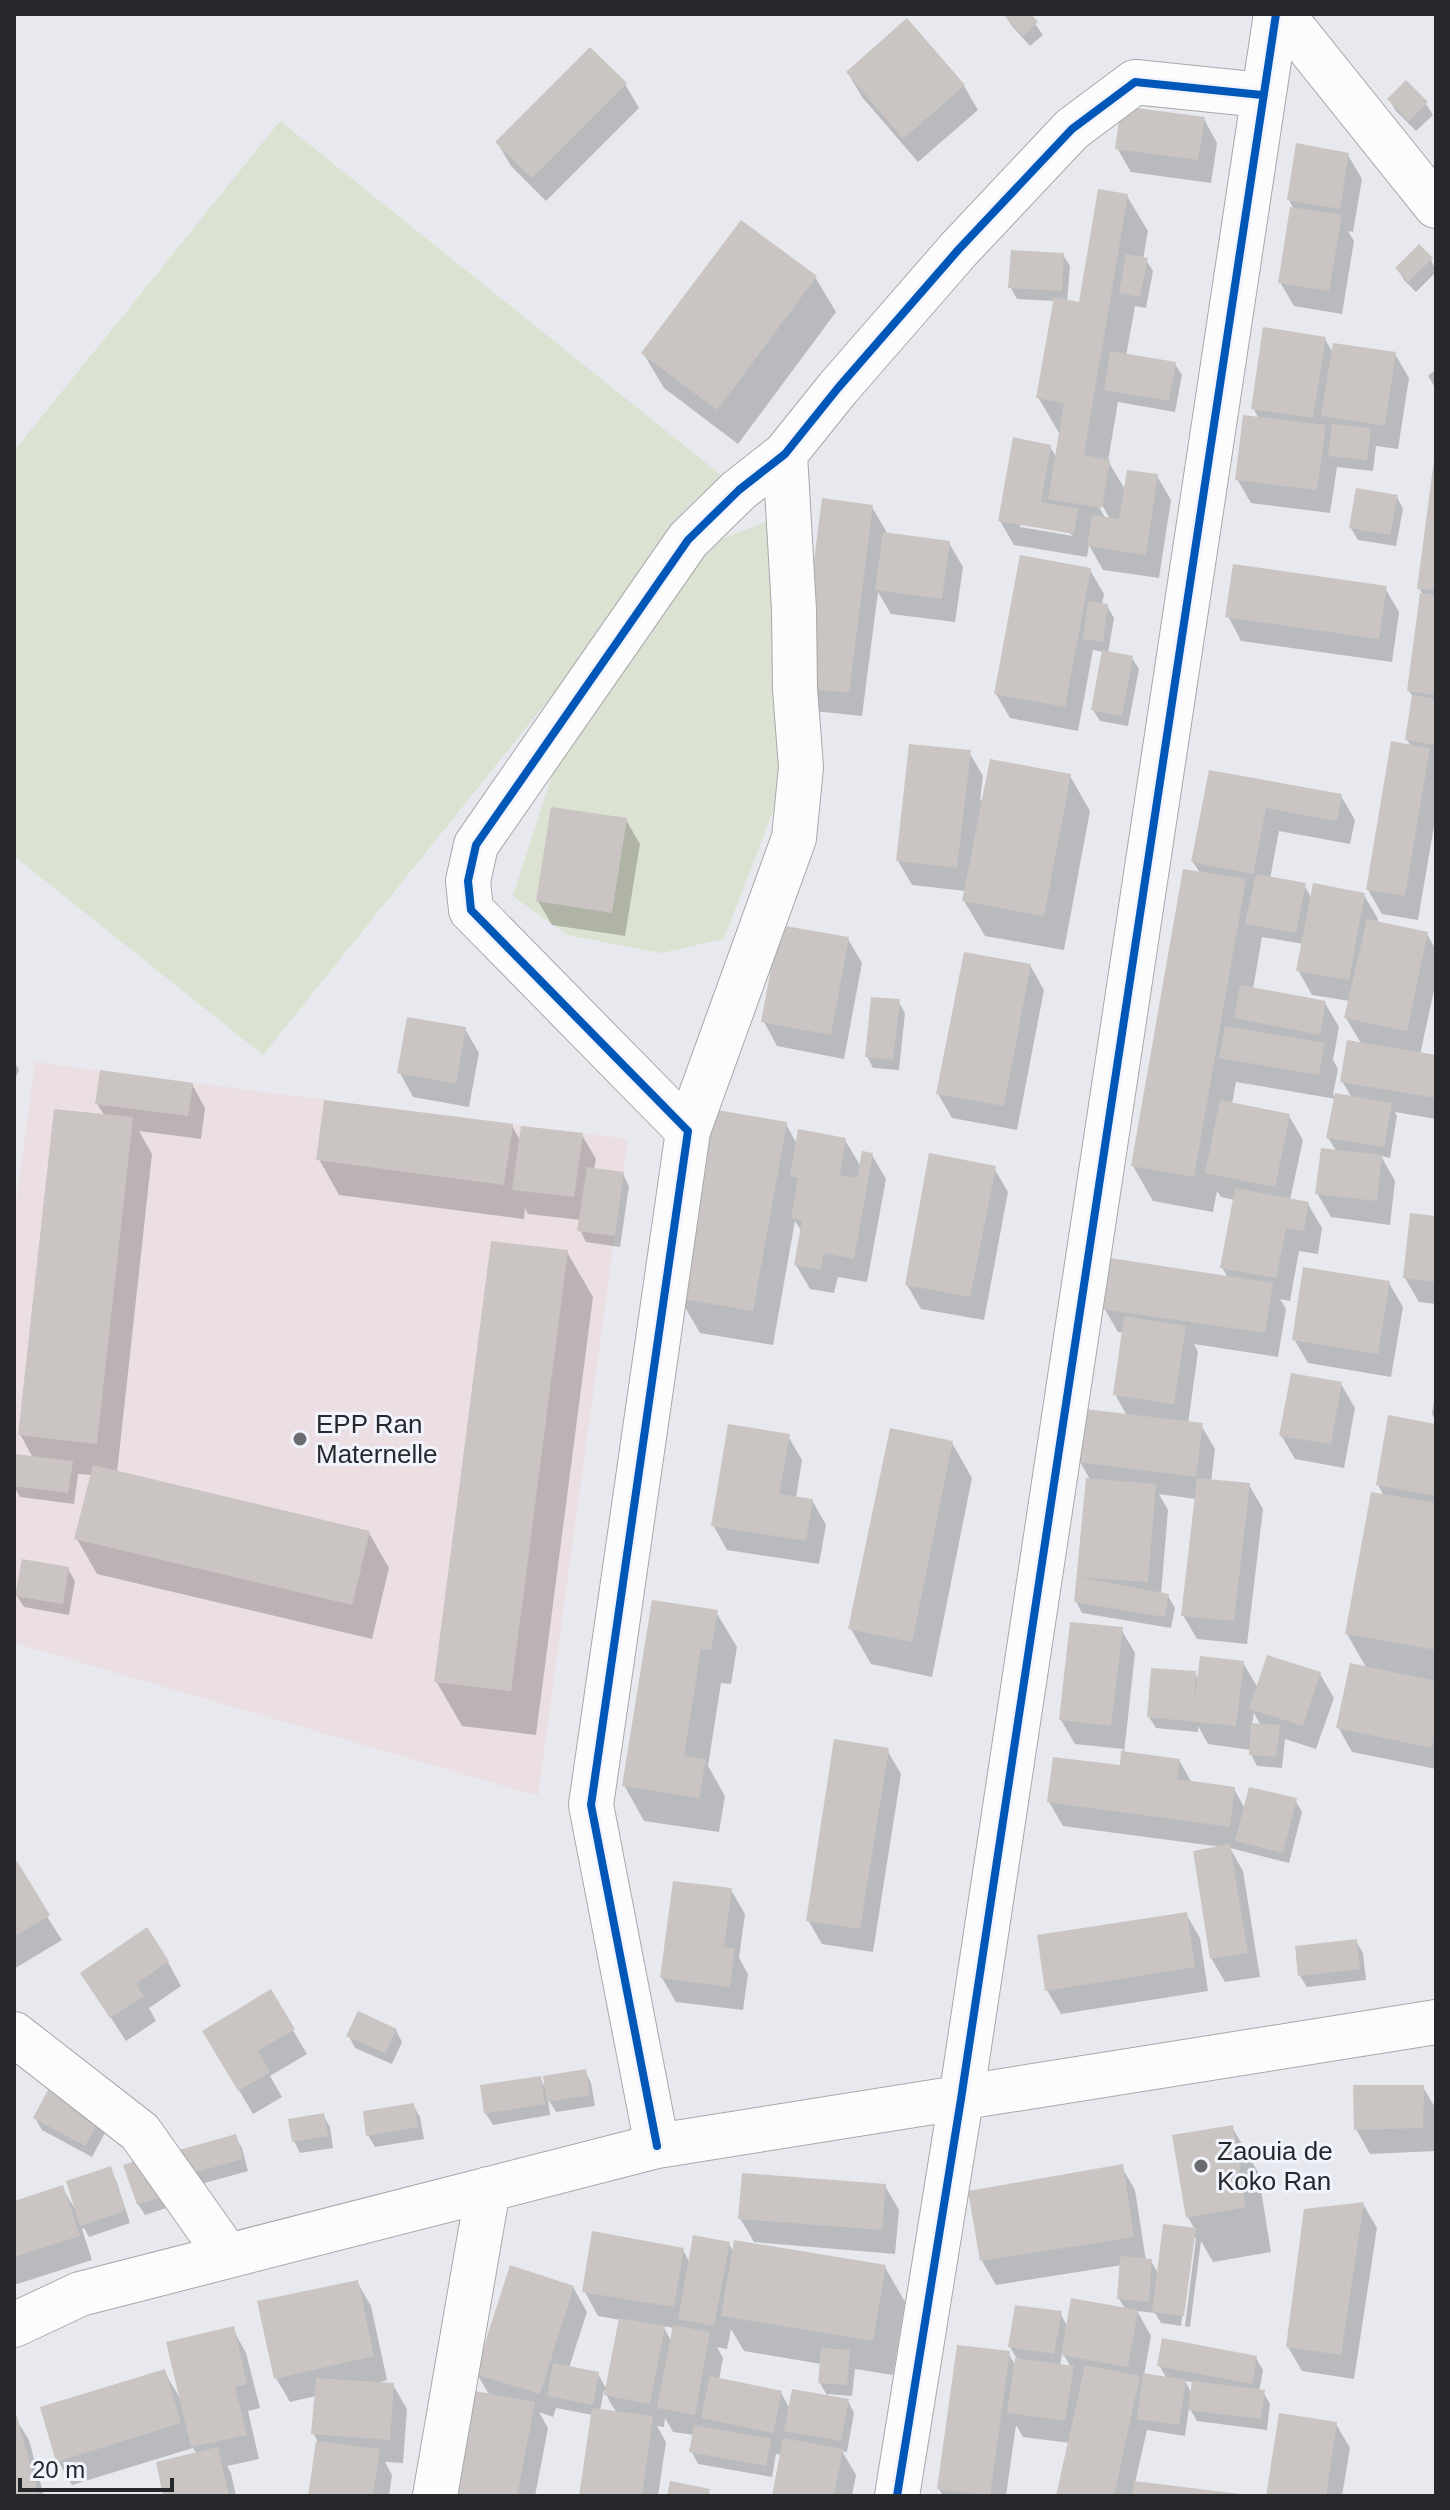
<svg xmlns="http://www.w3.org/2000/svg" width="1450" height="2510" font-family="Helvetica,sans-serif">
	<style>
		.education { fill: #ecdfe4 }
		.green { fill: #dbe2d1 }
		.shadow { fill: #0003; fill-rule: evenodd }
		.building { fill: #cac5c2 }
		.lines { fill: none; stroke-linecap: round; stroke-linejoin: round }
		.minor-casing { stroke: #a7a8ac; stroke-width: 46 }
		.minor { stroke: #fcfcfc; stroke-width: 44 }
		.cycleway-casing { stroke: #f2f4fd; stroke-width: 13 }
		.cycleway { stroke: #0057b8; stroke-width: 8 }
		.poi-dot { fill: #6b6c70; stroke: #f2f4fd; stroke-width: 3 }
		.labels { text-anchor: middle; stroke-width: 6; stroke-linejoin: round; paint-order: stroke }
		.poi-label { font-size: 26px; fill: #27282c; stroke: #f2f4fd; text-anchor: start }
	</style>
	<rect width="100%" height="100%" fill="#e8e9ee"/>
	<path class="education" d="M35,1062L628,1139L538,1796L14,1643V1217Z"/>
	<path class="green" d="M280,121L726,479L263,1055L14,856V451Z
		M787,514L782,788L724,939L661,953L567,935L513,896L570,719L695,549Z"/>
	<path class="shadow" d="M1028,14L1043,35L1030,46L1012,26L1005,15Z
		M907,21L964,86L978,110L918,162L862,97L848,73Z
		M1406,83L1426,104L1433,115L1416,131L1396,111L1389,99Z
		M625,84L639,108L546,201L511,166L497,142Z
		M1204,119L1217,143L1211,183L1131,172L1117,148Z
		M1348,155L1362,179L1353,232L1348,231L1354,241L1342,314L1294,306L1280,282L1294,210L1289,200Z
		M1127,196L1148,231L1143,259L1146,260L1153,271L1146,308L1135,306L1126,356L1175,364L1182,375L1175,412L1118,402L1108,461L1126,491L1157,476L1171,500L1159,578L1103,570L1089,545L1087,557L1014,545L1000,521L1050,447L1057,458L1061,433H1059L1038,397L1055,301L1017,299L1011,288L1063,255L1070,266L1067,302L1081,304ZM1098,498L1110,519H1106L1095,500ZM1021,523L1068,531L1073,536L1020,527Z
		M1431,259L1436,272L1416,292L1404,280L1397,268Z
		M815,277L836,312L738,444L664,388L643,353Z
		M1325,339L1333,353L1395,354L1409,378L1398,449L1376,446L1373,471L1337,467L1330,513L1251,503L1237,479L1259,419L1253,408Z
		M1436,369V389L1428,376Z
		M1436,461V814L1418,920L1382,914L1368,890L1411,747L1407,739L1414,698L1409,691L1424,596L1419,588Z
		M1397,497L1403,509L1396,546L1358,540L1351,528Z
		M872,507L886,531V534L949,543L963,567L955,622L891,614L878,592L862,716L814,711L800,687Z
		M1090,570L1104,594L1102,605L1107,606L1114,618L1108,653L1132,658L1139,669L1128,726L1100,721L1093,710L1104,652L1093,650L1078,731L1010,718L996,694Z
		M1385,588L1399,612L1392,662L1241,641L1228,616Z
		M969,752L983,776L980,800L1070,776L1090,811L1064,950L985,936L964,901L966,891L912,885L898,861Z
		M1210,772L1341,796L1355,820L1350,844L1279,831L1270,879L1304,885L1312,899L1364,895L1378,919L1377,923L1427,934L1436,950V981L1420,1055L1436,1057V1119L1395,1112L1397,1116L1390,1158L1381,1156L1395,1181L1390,1225L1331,1217L1317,1193L1337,1152L1328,1138L1336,1099L1236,1082L1232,1104L1289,1116L1303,1140L1290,1200L1308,1204L1322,1228L1318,1254L1299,1251L1290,1301L1280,1299L1286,1309L1278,1357L1194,1344L1198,1352L1188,1424L1201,1425L1215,1449L1211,1482L1249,1485L1263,1509L1247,1644L1197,1639L1183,1615L1196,1499L1159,1494L1168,1510L1161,1595L1168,1596L1175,1608L1171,1628L1082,1613L1076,1601L1088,1480L1091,1481L1080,1462L1127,1416L1115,1394L1124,1333L1118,1332L1104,1308L1228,1278L1222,1267L1235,1200L1221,1197L1217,1191L1213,1212L1153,1201L1133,1166L1200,873L1193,862ZM1262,937L1303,944L1298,970L1312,995L1350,1001L1346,1018L1362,1045L1342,1081L1352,1098L1333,1095L1338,1069L1333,1060L1339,1027L1325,1003L1253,989Z
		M626,820L640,844L625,936L552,925L538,901Z
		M848,939L862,963L844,1059L777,1046L764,1022Z
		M1030,965L1044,990L1017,1130L952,1118L938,1094Z
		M898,1001L905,1013L899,1070L873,1068L867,1056Z
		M465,1029L479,1053L469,1107L413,1097L400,1073Z
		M14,1061L19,1070L14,1082Z
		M192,1084L205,1108L201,1139L139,1131L152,1154L117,1473L369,1533L389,1568L372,1639L97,1574L77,1539L92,1475L78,1474L74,1504L20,1497L14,1487L16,1456L33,1458L20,1434L105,1116L97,1104Z
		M786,1124L797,1144L845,1140L861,1167L872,1155L886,1179L867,1282L838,1277L834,1293L810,1289L796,1265L802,1232L795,1221L773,1345L700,1333L679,1297Z
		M512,1126L521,1142L582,1135L596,1159L594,1170L623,1174L629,1186L620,1247L586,1242L580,1230L581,1220L528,1214L525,1208L524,1219L339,1195L319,1159Z
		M994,1168L1008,1192L984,1320L921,1309L907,1285Z
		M1436,1218V1304L1419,1302L1405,1278Z
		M567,1252L593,1297L536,1735L462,1726L436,1681Z
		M1389,1283L1403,1307L1391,1377L1308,1363L1294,1339Z
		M1341,1384L1355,1408L1344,1468L1295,1459L1281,1435Z
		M1436,1388V1421L1432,1414Z
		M1436,1426V1769L1352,1752L1338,1727L1367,1669L1347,1634L1384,1496L1378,1485Z
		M788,1436L802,1460L796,1498L812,1500L826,1525L819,1564L727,1550L713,1525Z
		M952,1443L972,1478L932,1677L871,1664L851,1629Z
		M68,1569L75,1581L69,1615L24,1607L17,1596Z
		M716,1612L737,1647L731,1684L721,1683L708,1766L725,1796L719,1832L644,1821L624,1785Z
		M1121,1629L1135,1653L1124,1753L1179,1760L1192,1783L1234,1789L1245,1809L1295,1800L1302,1812L1289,1863L1230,1848L1243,1871L1260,1977L1225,1982L1211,1958L1222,1847L1063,1826L1049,1802L1122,1768L1123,1749L1075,1744L1061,1720Z
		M1243,1663L1258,1688L1320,1674L1334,1698L1316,1749L1285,1739L1282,1768L1257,1766L1251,1754V1750L1208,1744L1198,1726V1732L1156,1728L1149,1717L1195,1673L1199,1681ZM1254,1713L1261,1726L1252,1725Z
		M887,1750L901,1774L873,1952L822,1944L808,1920Z
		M14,1865L62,1940L14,1969Z
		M731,1890L745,1914L739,1958L748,1974L743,2010L676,2002L662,1978Z
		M1186,1914L1200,1938L1208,1991L1061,2014L1047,1990Z
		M1356,1941L1363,1953L1366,1980L1307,1987L1300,1976Z
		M168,1962L181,1986L149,2008L156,2021L126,2041L82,1973Z
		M270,1992L307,2054L270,2076L282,2097L253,2114L205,2032Z
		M396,2030L402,2042L392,2064L355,2048L349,2036Z
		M585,2071L591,2083L595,2106L556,2112L548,2099L550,2115L493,2125L486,2114L540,2078L547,2091Z
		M1423,2087L1436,2109V2151L1370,2154L1356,2129Z
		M50,2091L107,2129L92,2157L42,2130L35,2118Z
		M413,2105L420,2117L424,2139L375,2147L368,2135Z
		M323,2115L330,2127L333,2148L300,2153L294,2141Z
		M1232,2127L1258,2172L1271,2252L1213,2262L1201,2241L1190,2327L1161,2323L1155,2313L1137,2311L1151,2336L1144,2375L1167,2379L1159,2365L1256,2358L1263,2370L1259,2392H1263L1270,2404L1267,2430L1197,2421L1189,2407L1185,2436L1147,2430L1135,2483L1239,2496H1058L1070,2443L1023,2437L1016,2425L1006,2496H943L939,2489L1008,2353L1016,2366L1017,2359L1010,2347L1060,2313L1068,2327L1126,2310L1119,2299L1122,2265L996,2285L982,2261L1121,2166L1135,2190L1146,2261H1151L1159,2275L1195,2230L1188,2217ZM1192,2238H1196L1185,2326H1181ZM1062,2353L1067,2360L1071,2368L1060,2366ZM1185,2381L1194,2382L1192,2394Z
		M235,2136L242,2148L248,2171L194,2186L187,2175Z
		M110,2168L116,2180L130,2223L89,2237L84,2228L82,2229L92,2260L14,2285V2203L62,2187L75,2209Z
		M153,2171L166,2208L145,2215L138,2204Z
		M885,2186L899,2210L895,2254L754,2242L740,2218Z
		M1363,2204L1377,2228L1354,2379L1302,2371L1288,2347Z
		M729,2244L734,2253L885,2267L905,2302L893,2375L855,2369L852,2396L828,2394V2397L820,2383L821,2364L744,2351L731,2329L727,2349L717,2347L723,2358L719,2380L781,2393L790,2409L848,2401L854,2413L847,2452L842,2451L856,2475L852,2496H774L782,2455L776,2454L772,2477L698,2464L692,2452L694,2435L673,2432L665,2418L664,2427L657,2426L666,2442L658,2496H581L593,2415L556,2408L553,2417L539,2412L548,2428L535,2496H459L457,2493L490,2396L477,2374L573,2287L587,2312L569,2368L598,2374L607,2390L621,2320L598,2316L585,2292L683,2250L690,2263ZM663,2326L674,2328L672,2342L669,2337ZM604,2390L610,2402L617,2413L600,2411Z
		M357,2282L371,2306L387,2380L377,2383L393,2385L407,2409L403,2463L385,2462L392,2475L389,2496H310L318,2442L313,2433L316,2396L290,2402L276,2378Z
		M233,2329L246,2353L260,2408L248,2411L259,2459L227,2466L231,2473L236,2496H166L197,2454L193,2448L72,2485L58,2461L42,2409L164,2371L181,2400Z
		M14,2416L29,2440L44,2496H14Z
		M1336,2424L1350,2448L1342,2496H1268Z"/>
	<path class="building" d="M1003,14H1031L1038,22L1023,36Z
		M907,18L965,85L903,139L846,72Z
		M590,47L627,83L532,178L495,142Z
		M1406,80L1428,102L1409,121L1387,99Z
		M1121,106L1205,117L1198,160L1115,149Z
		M1296,143L1349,153L1340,209L1287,200Z
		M1098,189L1128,194L1084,455L1110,460L1102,508L1048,499L1064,403L1036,398L1054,297L1079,302Z
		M1290,207L1342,215L1329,291L1278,283Z
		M741,220L817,276L717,410L641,353Z
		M1419,244L1433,258L1408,282L1395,268Z
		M1011,250L1064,253L1062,291L1008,288Z
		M1126,254L1148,258L1140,297L1119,293Z
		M1263,327L1326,337L1313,418L1251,409Z
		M1333,343L1396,352L1385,426L1321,416Z
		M1110,351L1176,362L1169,401L1104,390Z
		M1243,415L1326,425L1317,490L1235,480Z
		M1332,424L1371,428L1367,460L1328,456Z
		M1013,437L1051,445L1041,502L1078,509L1074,534L998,521Z
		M1434,460H1436V590L1417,589Z
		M1127,470L1158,474L1146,555L1087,546L1092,515L1119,519Z
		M1356,488L1398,495L1390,535L1349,528Z
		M822,498L873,505L849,693L798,687Z
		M883,532L950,541L942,599L875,590Z
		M1020,555L1091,568L1065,707L994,694Z
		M1233,564L1387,586L1379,639L1225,617Z
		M1420,593L1436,595V695L1407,691Z
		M1088,601L1108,604L1103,642L1083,639Z
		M1102,650L1133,656L1122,716L1091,710Z
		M1412,695L1436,699V745L1405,740Z
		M1391,741L1430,748L1405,896L1366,890Z
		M909,744L971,750L957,868L896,861Z
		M990,759L1071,774L1044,916L962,901Z
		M1209,770L1342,794L1337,821L1266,808L1253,874L1191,862Z
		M551,807L627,818L612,913L536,901Z
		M1183,869L1246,879L1194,1177L1131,1166Z
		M1256,874L1306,883L1296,933L1245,924Z
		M1313,883L1365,893L1349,980L1296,971Z
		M1367,919L1428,932L1407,1031L1344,1018Z
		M779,925L849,937L831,1035L761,1022Z
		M964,952L1031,964L1004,1106L936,1094Z
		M1240,985L1326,1001L1320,1035L1234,1018Z
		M871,997L900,999L893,1060L865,1057Z
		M407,1017L466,1027L456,1084L397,1073Z
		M1225,1026L1325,1043L1319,1075L1219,1058Z
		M1347,1040L1436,1055V1098L1340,1082Z
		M100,1070L193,1083L188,1116L95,1104Z
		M1335,1093L1392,1103L1384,1147L1326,1138Z
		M324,1100L513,1124L504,1185L316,1160Z
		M1220,1100L1290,1114L1275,1187L1205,1173Z
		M54,1109L133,1117L97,1444L18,1435Z
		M711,1109L787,1122L753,1311L677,1298Z
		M521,1126L583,1133L574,1197L512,1190Z
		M798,1129L846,1138L840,1175L857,1178L862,1151L873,1153L854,1259L824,1253L821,1270L794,1265L802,1220L791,1218L798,1178L790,1176Z
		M1321,1148L1382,1155L1377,1201L1315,1194Z
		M929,1153L996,1166L970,1297L905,1285Z
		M587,1167L624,1172L615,1236L577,1231Z
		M1235,1188L1309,1202L1304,1231L1286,1228L1276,1278L1220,1268Z
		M1410,1213L1436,1216V1282L1403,1278Z
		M491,1241L568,1250L511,1691L434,1682Z
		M1110,1258L1273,1283L1265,1333L1102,1309Z
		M1303,1267L1390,1281L1378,1354L1292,1340Z
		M1124,1316L1186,1326L1174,1404L1113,1395Z
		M1291,1373L1342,1382L1331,1444L1279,1436Z
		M1085,1409L1203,1423L1196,1477L1078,1462Z
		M1388,1415L1436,1424V1496L1376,1485Z
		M728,1424L790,1434L779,1494L813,1499L806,1541L711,1526Z
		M890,1428L953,1441L912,1642L848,1629Z
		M15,1454L73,1461L68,1493L14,1486Z
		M93,1465L370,1531L352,1605L74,1539Z
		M1086,1478L1156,1484L1148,1582L1078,1577L1169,1594L1165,1617L1074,1602Z
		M1197,1478L1250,1483L1234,1621L1181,1616Z
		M1371,1492L1436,1503V1650L1345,1634Z
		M22,1559L69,1567L63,1604L15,1596Z
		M652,1600L718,1610L711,1650L701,1649L684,1756L706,1759L699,1798L622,1786Z
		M1070,1622L1123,1627L1111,1726L1059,1720Z
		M1267,1655L1321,1672L1303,1726L1249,1709Z
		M1200,1656L1244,1661L1236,1726L1147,1717L1151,1668L1196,1671L1194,1705Z
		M1350,1663L1436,1681V1728L1432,1748L1336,1728Z
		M1251,1723L1280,1725L1276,1757L1249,1755Z
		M834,1739L889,1748L860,1929L806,1921Z
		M1121,1751L1180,1759L1177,1779L1235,1787L1230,1827L1047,1802L1053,1757L1120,1765Z
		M1249,1787L1297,1798L1283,1853L1235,1841Z
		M1230,1844L1248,1953L1210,1959L1193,1851Z
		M17,1861L50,1915L14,1937V1863Z
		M673,1881L732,1888L724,1947L735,1948L730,1987L660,1978Z
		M1187,1912L1195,1967L1045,1991L1037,1935Z
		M147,1927L169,1961L136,1984L144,1996L110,2018L80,1973Z
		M1357,1939L1360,1969L1298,1976L1295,1946Z
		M271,1989L295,2029L258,2051L270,2072L238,2091L202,2031Z
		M358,2011L397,2029L385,2053L346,2036Z
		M586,2069L590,2095L547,2102L543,2076Z
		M541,2076L545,2104L484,2114L480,2085Z
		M1353,2085H1424L1423,2128L1354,2130Z
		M49,2088L102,2116L85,2146L33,2118Z
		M414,2103L418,2127L366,2136L363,2111Z
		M324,2113L328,2136L292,2142L288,2119Z
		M1233,2125L1246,2207L1186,2218L1172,2135Z
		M236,2134L243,2159L186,2175L179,2150Z
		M147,2157L161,2197L137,2205L123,2165Z
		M1123,2164L1134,2237L980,2261L968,2191Z
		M111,2166L125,2211L80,2226L66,2181Z
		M742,2173L886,2184L882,2230L738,2219Z
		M63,2185L80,2236L14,2257V2201Z
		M1364,2202L1341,2355L1286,2347L1304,2209Z
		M1163,2224L1196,2228L1184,2316L1152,2312Z
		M592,2231L684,2248L674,2307L582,2292Z
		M693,2235L730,2242L714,2326L678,2319Z
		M734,2240L886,2265L873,2341L721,2316Z
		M1120,2256L1152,2259L1149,2302L1117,2299Z
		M510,2265L574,2286L540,2394L475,2374Z
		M358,2280L374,2356L274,2379L257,2301Z
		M1071,2298L1138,2310L1128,2367L1061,2355Z
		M1015,2305L1062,2311L1054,2354L1008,2347Z
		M619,2318L665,2326L650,2404L604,2395Z
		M673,2325L710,2332L695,2415L657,2408Z
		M234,2326L247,2384L235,2387L247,2435L191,2447L166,2342Z
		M1162,2338L1257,2356L1252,2384L1157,2366Z
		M957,2345L1010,2351L990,2496L937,2489Z
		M821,2348L850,2350L847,2385L818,2383Z
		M1015,2358L1074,2366L1065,2421L1007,2413Z
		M553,2363L599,2372L593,2405L547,2396Z
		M1085,2365L1140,2376L1114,2496H1056Z
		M165,2369L181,2423L56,2462L40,2407Z
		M1143,2373L1186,2380L1179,2425L1137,2419Z
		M710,2376L782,2391L773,2433L701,2418Z
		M316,2378L394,2383L390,2440L311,2434Z
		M1192,2381L1265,2390L1261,2419L1188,2410Z
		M792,2389L849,2399L841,2441L784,2431Z
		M475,2391L535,2402L517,2496H468L455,2494Z
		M592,2408L653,2416L642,2496H579Z
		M14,2410H15L39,2496H14Z
		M1279,2413L1337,2422L1326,2496H1266Z
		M694,2425L771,2439L766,2466L689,2452Z
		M783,2438L843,2449L834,2496H772Z
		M316,2441L380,2449L373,2496H308Z
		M218,2447L229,2496H163L156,2462Z
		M670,2481L710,2489L709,2496H667Z
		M1134,2481L1240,2494L1239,2496H1132Z"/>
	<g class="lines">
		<defs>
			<path id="minor" d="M1282,14L1436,206
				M688,1131L794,838L801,767L795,689L794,610L785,454
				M14,2034L140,2132L227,2255
				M657,2146L591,1805L688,1131L471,910L468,881L476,845L688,540L739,490L785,454L838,388L959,249L1072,129L1135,82L1262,95
				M14,2325L80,2294L657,2146L1436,2022
				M435,2496L488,2189
				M897,2496L961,2099L1276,14"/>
		</defs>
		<use href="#minor" class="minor-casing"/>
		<use href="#minor" class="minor"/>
		<defs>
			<path id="cycleway" d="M657,2146L591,1805L688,1131L471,910L468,881L476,845L688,540L739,490L785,454L838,388L959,249L1072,129L1135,82L1262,95
				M897,2496L961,2099L1276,14"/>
		</defs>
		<use href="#cycleway" class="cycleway-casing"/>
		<use href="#cycleway" class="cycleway"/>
	</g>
	<g class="poi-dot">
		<circle cx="300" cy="1439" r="8"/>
		<circle cx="1201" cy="2166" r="8"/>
	</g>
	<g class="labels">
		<g class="poi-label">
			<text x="316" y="1433">EPP Ran<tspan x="316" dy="30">Maternelle</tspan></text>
			<text x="1217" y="2160">Zaouia de<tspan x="1217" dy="30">Koko Ran</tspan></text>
		</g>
	</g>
	<rect width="1450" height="2510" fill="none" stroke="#27282c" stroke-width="32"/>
	<path d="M20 2478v12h152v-12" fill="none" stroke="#27282c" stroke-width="4"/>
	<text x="32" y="2478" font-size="24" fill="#27282c" stroke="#f2f4fd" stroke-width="6" paint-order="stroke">20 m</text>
</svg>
